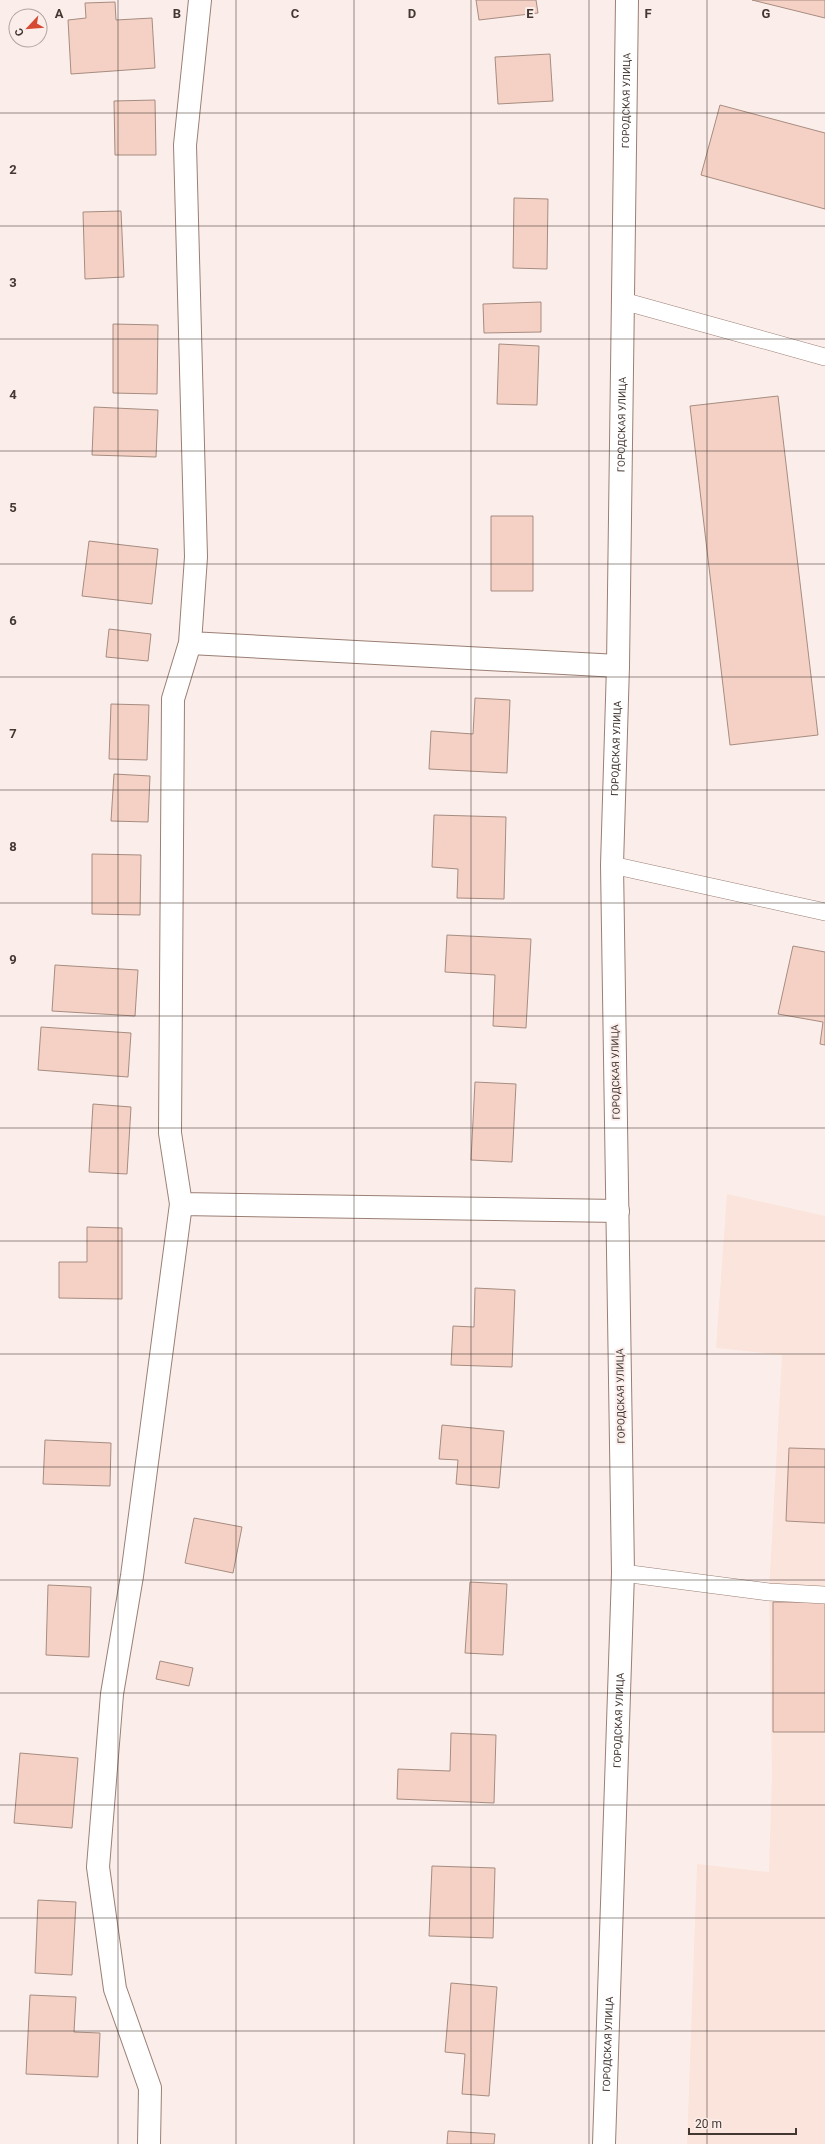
<svg xmlns="http://www.w3.org/2000/svg" width="825" height="2144" font-family="Roboto,sans-serif">
	<style>
		.built { fill: #fbe4db }
		.building { fill: #f4d1c4; stroke: #a78c81 }
		.lines { fill: none; stroke-linecap: round; stroke-linejoin: round }
		.lane-casing { stroke: #9a7f74; stroke-width: 18 }
		.street-casing { stroke: #9a7f74; stroke-width: 24 }
		.secondary-casing { stroke: #9a7f74; stroke-width: 24 }
		.lane { stroke: #fff; stroke-width: 17 }
		.street { stroke: #fff; stroke-width: 22 }
		.secondary { stroke: #fff; stroke-width: 22 }
		.grid { fill: none; stroke: #433732; stroke-width: 1; stroke-opacity: 0.55 }
		.labels { text-anchor: middle; stroke-width: 4; stroke-linejoin: round; paint-order: stroke }
		.street-label { font-size: 10px; fill: #433732; stroke: #fbeeea }
		.grid-label { font-size: 13px; text-anchor: middle; font-weight: bold; fill: #433732; stroke: #fbeeea; stroke-width: 4; stroke-linejoin: round; paint-order: stroke }
	</style>
	<rect width="100%" height="100%" fill="#fbeeea"/>
	<path class="built" d="M727,1194L825,1216V2144H687L697,1864L769,1872L772,1775L769,1592L782,1355L716,1348Z"/>
	<path class="building" d="M476,0H536L538,13L479,20Z
		M752,0H825V18Z
		M115,2L116,20L152,18L155,68L71,74L68,20L86,18L85,3Z
		M550,54L553,101L498,104L495,57Z
		M155,100L156,155H115L114,101Z
		M720,105L825,133V209L701,175Z
		M514,198L548,199L547,269L513,268Z
		M121,211L124,277L85,279L83,212Z
		M541,302V332L484,333L483,304Z
		M113,324L158,325L157,394L113,393Z
		M499,344L539,346L537,405L497,404Z
		M778,396L818,735L730,745L690,406Z
		M94,407L158,410L156,457L92,455Z
		M491,516H533V591H491Z
		M89,541L158,549L152,604L82,596Z
		M109,629L151,634L148,661L106,657Z
		M475,698L510,700L507,773L429,769L431,731L473,734Z
		M111,704L149,705L147,760L109,759Z
		M114,774L150,776L148,822L111,821Z
		M434,815L506,817L504,899L457,898L458,869L432,867Z
		M92,854L141,855L140,915L92,914Z
		M447,935L531,939L526,1028L493,1026L495,975L445,972Z
		M793,946L825,952V1045L820,1044L823,1022L778,1014Z
		M55,965L138,970L135,1016L52,1011Z
		M41,1027L131,1033L128,1077L38,1070Z
		M475,1082L516,1084L512,1162L471,1160Z
		M93,1104L131,1107L127,1174L89,1172Z
		M87,1227L122,1228V1299L59,1298V1262H87Z
		M475,1288L515,1290L512,1367L451,1365L453,1326L474,1327Z
		M442,1425L504,1431L499,1488L456,1484L458,1460L439,1459Z
		M45,1440L111,1443L110,1486L43,1484Z
		M789,1448L825,1449V1523L786,1521Z
		M194,1518L242,1527L233,1573L185,1563Z
		M470,1582L507,1584L503,1655L465,1653Z
		M48,1585L91,1587L89,1657L46,1655Z
		M773,1602H825V1732H773Z
		M160,1661L193,1668L189,1686L156,1679Z
		M451,1733L496,1735L494,1803L397,1799L398,1769L450,1771Z
		M20,1753L78,1758L72,1828L14,1823Z
		M432,1866L495,1868L493,1938L429,1936Z
		M38,1900L76,1902L72,1975L35,1973Z
		M451,1983L497,1987L489,2096L462,2094L465,2054L445,2052Z
		M30,1995L76,1997L74,2032L100,2033L98,2077L26,2074Z
		M448,2131L495,2134L494,2144H447Z"/>
	<g class="lines">
		<defs>
			<path id="lane" d="M623,301L825,357
				M612,865L825,912
				M623,1573L769,1592L825,1595"/>
			<path id="street" d="M190,643L618,666
				M181,1204L618,1211
				M149,2144L150,2088L115,1989L98,1867L112,1694L132,1576L181,1204L170,1133L173,699L190,643L196,557L185,145L200,0"/>
			<g id="secondary">
				<path id="s1" d="M604,2144L623,1573L612,865L618,666L627,0"/>
			</g>
		</defs>
		<use href="#lane" class="lane-casing"/>
		<use href="#street" class="street-casing"/>
		<use href="#secondary" class="secondary-casing"/>
		<use href="#lane" class="lane"/>
		<use href="#street" class="street"/>
		<use href="#secondary" class="secondary"/>
	</g>
	<path class="grid" d="M118,0V2144M236,0V2144M354,0V2144M471,0V2144M589,0V2144M707,0V2144M0,113H825M0,226H825M0,339H825M0,451H825M0,564H825M0,677H825M0,790H825M0,903H825M0,1016H825M0,1128H825M0,1241H825M0,1354H825M0,1467H825M0,1580H825M0,1693H825M0,1805H825M0,1918H825M0,2031H825"/>
	<g class="labels">
		<g class="street-label">
			<text dy="4" stroke="none"><textPath href="#s1" startOffset="2044">ГОРОДСКАЯ УЛИЦА</textPath></text>
			<text dy="4" stroke="none"><textPath href="#s1" startOffset="1720">ГОРОДСКАЯ УЛИЦА</textPath></text>
			<text dy="4" stroke="none"><textPath href="#s1" startOffset="1396">ГОРОДСКАЯ УЛИЦА</textPath></text>
			<text transform="translate(615 1072) rotate(-91)" y="4">ГОРОДСКАЯ УЛИЦА</text>
			<text transform="translate(620 1396) rotate(-91)" y="4">ГОРОДСКАЯ УЛИЦА</text>
			<text dy="4" stroke="none"><textPath href="#s1" startOffset="424">ГОРОДСКАЯ УЛИЦА</textPath></text>
			<text dy="4" stroke="none"><textPath href="#s1" startOffset="100">ГОРОДСКАЯ УЛИЦА</textPath></text>
		</g>
	</g>
	<g class="grid-label">
		<text x="59" y="18">A</text>
		<text x="177" y="18">B</text>
		<text x="295" y="18">C</text>
		<text x="412" y="18">D</text>
		<text x="530" y="18">E</text>
		<text x="648" y="18">F</text>
		<text x="766" y="18">G</text>
		<text x="13" y="174">2</text>
		<text x="13" y="287">3</text>
		<text x="13" y="399">4</text>
		<text x="13" y="512">5</text>
		<text x="13" y="625">6</text>
		<text x="13" y="738">7</text>
		<text x="13" y="851">8</text>
		<text x="13" y="964">9</text>
	</g>
	<g transform="translate(28 28) rotate(244)"><circle r="19" fill="#fbeeea" stroke="#b1a5a0"/>
	<path d="M0-3L7 15L0 10L-7 15Z" fill="#d64a33"/>
	<text y="-6" font-size="11" font-weight="bold" text-anchor="middle" fill="#433732">С</text>
	</g>
	<path d="M689 2128v6h107v-6" fill="none" stroke="#433732" stroke-width="2"/>
	<text x="695" y="2128" font-size="12" fill="#433732" stroke="#fbeeea" stroke-width="3" paint-order="stroke">20 m</text>
</svg>
